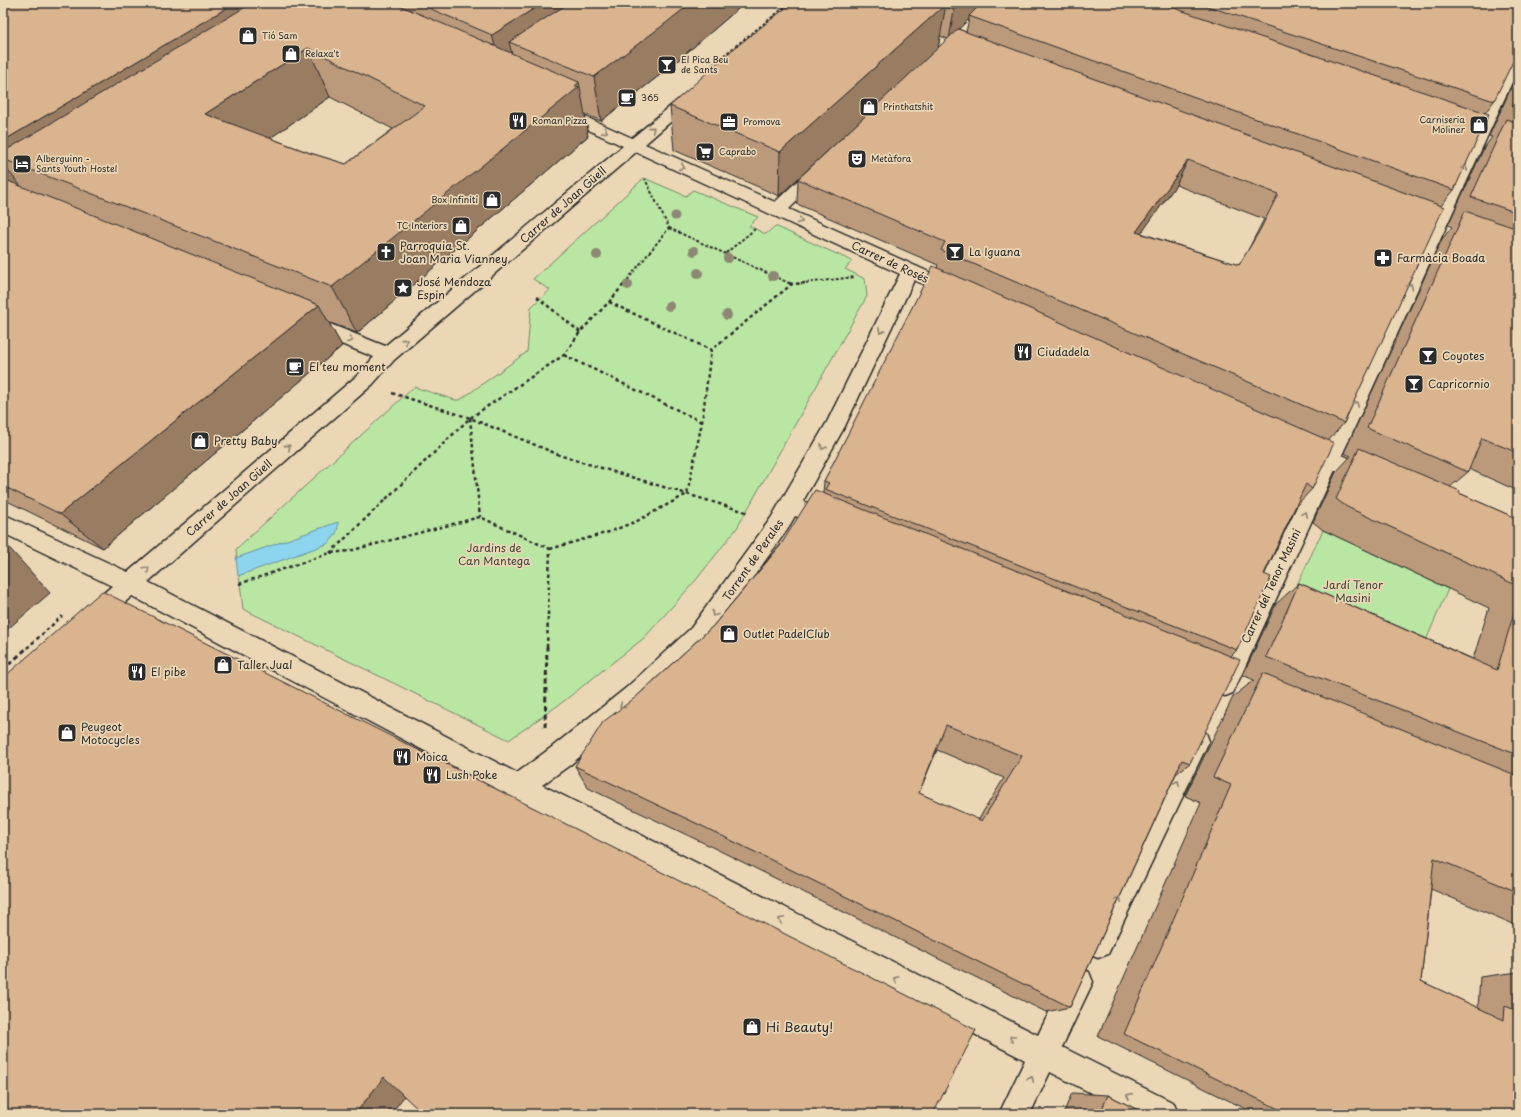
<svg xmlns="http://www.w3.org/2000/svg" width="1521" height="1117" font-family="'Playpen Sans',sans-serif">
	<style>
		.green { fill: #bae6a3; stroke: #728867 }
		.water { fill: #8dd5ee; stroke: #6691a0 }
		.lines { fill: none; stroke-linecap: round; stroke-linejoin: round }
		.minor-casing { stroke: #2b2b2b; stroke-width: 3 }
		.path-far2 { stroke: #2b2b2b; stroke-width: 2; stroke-dasharray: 3 2; stroke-linecap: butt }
		.path-far1 { stroke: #2b2b2b; stroke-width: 2.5; stroke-dasharray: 3.5 3; stroke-linecap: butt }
		.path { stroke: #2b2b2b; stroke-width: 3; stroke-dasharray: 5 3.5; stroke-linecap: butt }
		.minor { fill: #ebd7b5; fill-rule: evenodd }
		.tree { fill: #8d8873 }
		.wall { fill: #bb9a7b; stroke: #2b2b2b; fill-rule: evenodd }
		.shaded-wall { fill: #997d64; stroke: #2b2b2b }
		.building { fill: #dab38f; stroke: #2b2b2b; fill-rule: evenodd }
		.oneway { stroke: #8b8170 }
		.labels { text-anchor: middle; stroke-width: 3.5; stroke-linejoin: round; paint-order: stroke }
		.far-poi-label { font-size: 9px; fill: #2b2b2b; stroke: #ebd7b5; text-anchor: start }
		.street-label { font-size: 11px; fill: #2b2b2b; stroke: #ebd7b5 }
		.poi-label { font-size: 11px; fill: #2b2b2b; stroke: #ebd7b5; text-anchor: start }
		.park-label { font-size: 11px; fill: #40473d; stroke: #ebd7b5 }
		.near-poi-label { font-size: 13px; fill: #2b2b2b; stroke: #ebd7b5; text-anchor: start }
	</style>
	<rect width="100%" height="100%" fill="#ebd7b5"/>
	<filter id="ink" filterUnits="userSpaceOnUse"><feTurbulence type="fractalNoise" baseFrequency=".025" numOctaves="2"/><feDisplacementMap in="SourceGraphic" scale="8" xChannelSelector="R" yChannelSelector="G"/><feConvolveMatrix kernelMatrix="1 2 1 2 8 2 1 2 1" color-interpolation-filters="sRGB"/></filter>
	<g filter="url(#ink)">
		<path class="green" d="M644,178L686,196L693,190L758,217L749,226L766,234L775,226L852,261L845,269L865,279L867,296L737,528L696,580L644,638L560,704L509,740L243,609L236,549L414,387L455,400H460L527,352L531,307L550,290L533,279Z
			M1323,530L1448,589L1415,666L1286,608Z"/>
		<path class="water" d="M338,522C338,533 335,537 327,544L238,576L236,558Z"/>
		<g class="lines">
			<defs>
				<path id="minor" d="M1518,49V69L1342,455L1378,471L1381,477L1378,483L1371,486L1335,470L1233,693L1225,696L1217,693L1213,685L1318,462L1293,451L1290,445L1293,439L1300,437L1325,447L1511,53L1513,50Z
					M694,89L699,91L702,94L699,97L645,144L775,202L812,167L818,166L824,167L826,171L824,175L789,209L960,286L963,291L960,296L954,298L914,280L845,426L803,501L838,515L841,521L838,527L830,530L795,516L787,530L707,642L642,704L570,765L542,785L1038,1035L1069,972L1079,968L1089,972L1093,982L1062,1047L1174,1103L1178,1114H1132L1050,1072L1030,1114H999L1025,1060L510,796L132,596L100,624L92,627L84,624L81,617L84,610L112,586L3,533V514L128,572L359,374L374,357L301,328L299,323L301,318L308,316L315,318L385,346L623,146L554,114L552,111L554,108L560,106L566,108L632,138L689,91ZM636,152L900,274L827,422L771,518L691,628L626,688L552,747L517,773L148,582L373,384L394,360Z
					M1197,729L1206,733L1209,741L1108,954L1098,958L1088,954L1084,944L1088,934L1188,733Z"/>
			</defs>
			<use href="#minor" class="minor-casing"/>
			<path class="path-far2" d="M704,71L790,3
				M669,228L791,284
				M726,253L755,229
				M624,284L669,228L645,179
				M796,284L855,277"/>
			<path class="path-far1" d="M789,283L792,284
				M537,297L580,332
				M609,302L711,350
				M564,355L702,422
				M392,393L470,418L562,456L749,513
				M470,418L480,517
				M550,549L609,532L637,521L687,494L702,422L711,350L792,284L805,283
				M330,553L470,418L564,355L580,332L609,302L625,283
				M239,584L330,553L349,551L480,517L550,549L547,648
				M27,648L62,616"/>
			<path class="path" d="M3,670L28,647
				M545,727L547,647"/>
			<use href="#minor" class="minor"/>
		</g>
		<g class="tree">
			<circle cx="675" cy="216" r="4.5"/>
			<circle cx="694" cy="251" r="5"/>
			<circle cx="597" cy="255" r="5"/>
			<circle cx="728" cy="258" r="5"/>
			<circle cx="698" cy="273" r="5"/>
			<circle cx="773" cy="276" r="5"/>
			<circle cx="628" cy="285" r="5"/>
			<circle cx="669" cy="306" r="5"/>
			<circle cx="727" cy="315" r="5"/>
		</g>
		<path class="wall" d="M3,3H745L670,67L601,121L585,114L588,131L587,132L588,136L357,333L328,322L342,346L103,548L3,499ZM330,97L393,129L346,164L310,153L270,138Z
			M792,3H1518L1494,101L1485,113L1454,190L1441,206L1344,423L1328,441L1312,489L1295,507L1264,574L1237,650L1231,656L1190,763L1176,774L1070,1007L1046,1012L706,844L588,788L575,766L636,697L713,626L823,493L824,481L937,268L938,265L797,204L798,179L804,173L779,196L674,150L670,106ZM969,19L966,32L958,29ZM940,36L948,39L938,48ZM1176,185L1264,219L1247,252L1239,265L1141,233ZM937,750L1004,778L978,820L919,793Z
			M1518,73V491L1469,469L1468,472L1450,487L1459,493L1518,519V926L1431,889L1421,981L1478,1008L1480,977L1518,972V1114H1256L1098,1036L1201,803L1185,796L1233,697L1254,680L1243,675L1276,604L1299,583L1473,659L1489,608L1323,530L1313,522L1336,472L1351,456L1344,453L1442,239L1452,227L1448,225L1484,148L1492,137L1489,136Z
			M1072,1093L1108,1095L1146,1114H1063Z"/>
		<path class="shaded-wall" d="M235,3H327L3,159V141Z
			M543,3H617L509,42L516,71L504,79L492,35Z
			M691,3H745L670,67L601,121L594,77Z
			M961,3H985L969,16V19L949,39L954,10Z
			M946,4L938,49L779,196L780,152Z
			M308,48L330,97L234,163L205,114Z
			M579,82L588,131L587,132L588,136L357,333L332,287Z
			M1188,160L1176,185L1125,256L1136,232Z
			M3,165L26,192L3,180Z
			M319,305L342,346L103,548L60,514Z
			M3,541L50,593L3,633Z
			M419,1076L391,1114H355L384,1077Z"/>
		<path class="building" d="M3,3H235L3,141Z
			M252,3H394L579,82L575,86L579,87L332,287L3,159V152ZM308,48L425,106L346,164L310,153L205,114Z
			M417,3H543L492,35Z
			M569,3H691L666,23L594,77L509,42Z
			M792,3H943L946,4L780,152L670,106L732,50Z
			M943,3H961L954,10L945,7L946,4Z
			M982,3H1159L1489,114L1454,190L969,16Z
			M1198,3H1518V51L1494,101Z
			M958,29L1444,207L1344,423L941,250L945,242L798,179ZM1188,160L1278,194L1260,230L1239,265L1136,232Z
			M1518,93V109L1512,107Z
			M1506,119L1518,123V213L1471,197Z
			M3,179L319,305L60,514L3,486Z
			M1465,211L1518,229V453L1482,438L1468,472L1367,428Z
			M933,266L1334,443L1312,489L1306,484L1264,574L1271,577L1237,650L825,489L829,483L824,481Z
			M1359,448L1460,491L1459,493L1518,519V586L1347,507L1336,499Z
			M815,490L1240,660L1190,763L1182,760L1070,1007L702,826L575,766L603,722L636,697L713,626L780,546ZM946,725L1022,756L982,821L919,793Z
			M1299,583L1497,670L1518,599V755L1266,657Z
			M102,591L976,1030L933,1114H423L384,1077L355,1114H3V678Z
			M1263,673L1518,776V892L1434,858L1421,981L1504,1020L1505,1006L1518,1011V1114H1289L1124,1034L1231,785L1213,777Z
			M1108,1095L1146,1114H1100Z"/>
		<defs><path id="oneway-chevron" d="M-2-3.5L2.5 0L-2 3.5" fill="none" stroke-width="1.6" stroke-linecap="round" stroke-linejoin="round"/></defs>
		<g class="oneway">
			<use href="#oneway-chevron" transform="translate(652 129) rotate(-40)"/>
			<use href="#oneway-chevron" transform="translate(605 131) rotate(25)"/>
			<use href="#oneway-chevron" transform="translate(682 167) rotate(24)"/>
			<use href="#oneway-chevron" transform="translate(1465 168) rotate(-65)"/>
			<use href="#oneway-chevron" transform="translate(800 221) rotate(25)"/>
			<use href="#oneway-chevron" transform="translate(1410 286) rotate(-65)"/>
			<use href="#oneway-chevron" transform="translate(881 331) rotate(116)"/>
			<use href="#oneway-chevron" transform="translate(350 340) rotate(22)"/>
			<use href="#oneway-chevron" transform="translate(405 341) rotate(-41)"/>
			<use href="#oneway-chevron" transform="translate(1356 404) rotate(-65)"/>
			<use href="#oneway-chevron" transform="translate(288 447) rotate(-41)"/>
			<use href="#oneway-chevron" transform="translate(823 447) rotate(120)"/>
			<use href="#oneway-chevron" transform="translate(1305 514) rotate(-65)"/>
			<use href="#oneway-chevron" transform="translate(147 569) rotate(-41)"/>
			<use href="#oneway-chevron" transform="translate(714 614) rotate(126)"/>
			<use href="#oneway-chevron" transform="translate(622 706) rotate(141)"/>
			<use href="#oneway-chevron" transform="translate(1177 783) rotate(-64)"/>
			<use href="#oneway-chevron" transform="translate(1119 899) rotate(-64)"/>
			<use href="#oneway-chevron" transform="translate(781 920) rotate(-153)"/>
			<use href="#oneway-chevron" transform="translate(896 979) rotate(-153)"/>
			<use href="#oneway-chevron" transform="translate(1012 1038) rotate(-154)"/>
			<use href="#oneway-chevron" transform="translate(1031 1079) rotate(-65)"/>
			<use href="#oneway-chevron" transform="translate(1129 1096) rotate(-153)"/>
		</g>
	</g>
	<defs>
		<symbol id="shop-square" viewBox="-11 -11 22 22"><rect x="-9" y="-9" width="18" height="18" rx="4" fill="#2b2b2b" stroke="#ebd7b5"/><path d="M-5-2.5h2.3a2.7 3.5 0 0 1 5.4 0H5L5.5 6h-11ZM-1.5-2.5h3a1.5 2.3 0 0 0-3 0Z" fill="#fff"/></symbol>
		<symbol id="bar-square" viewBox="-11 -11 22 22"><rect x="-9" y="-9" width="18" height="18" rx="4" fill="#2b2b2b" stroke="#ebd7b5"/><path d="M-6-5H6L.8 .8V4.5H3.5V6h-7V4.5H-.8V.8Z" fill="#fff"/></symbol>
		<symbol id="cafe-square" viewBox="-11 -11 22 22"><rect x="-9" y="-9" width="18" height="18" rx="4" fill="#2b2b2b" stroke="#ebd7b5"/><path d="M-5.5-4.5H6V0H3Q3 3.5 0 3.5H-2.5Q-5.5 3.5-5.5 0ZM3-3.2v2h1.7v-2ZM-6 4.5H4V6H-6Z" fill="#fff"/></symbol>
		<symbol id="restaurant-square" viewBox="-11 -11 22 22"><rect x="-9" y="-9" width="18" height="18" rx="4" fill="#2b2b2b" stroke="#ebd7b5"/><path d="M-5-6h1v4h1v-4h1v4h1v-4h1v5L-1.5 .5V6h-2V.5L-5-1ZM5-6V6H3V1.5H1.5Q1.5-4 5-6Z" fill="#fff"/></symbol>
		<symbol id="office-square" viewBox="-11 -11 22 22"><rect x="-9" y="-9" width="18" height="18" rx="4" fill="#2b2b2b" stroke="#ebd7b5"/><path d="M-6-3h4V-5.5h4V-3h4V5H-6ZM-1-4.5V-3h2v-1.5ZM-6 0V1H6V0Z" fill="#fff"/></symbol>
		<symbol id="supermarket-square" viewBox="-11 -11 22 22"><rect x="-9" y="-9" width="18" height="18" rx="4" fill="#2b2b2b" stroke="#ebd7b5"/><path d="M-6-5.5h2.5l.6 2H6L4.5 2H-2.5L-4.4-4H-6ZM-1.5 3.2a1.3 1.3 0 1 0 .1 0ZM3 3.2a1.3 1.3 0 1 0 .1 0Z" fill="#fff"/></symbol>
		<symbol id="theatre-square" viewBox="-11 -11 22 22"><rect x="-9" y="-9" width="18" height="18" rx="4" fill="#2b2b2b" stroke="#ebd7b5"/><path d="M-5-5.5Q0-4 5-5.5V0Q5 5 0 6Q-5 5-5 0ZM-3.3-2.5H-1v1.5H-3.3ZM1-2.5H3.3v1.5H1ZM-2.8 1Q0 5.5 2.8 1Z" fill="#fff"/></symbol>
		<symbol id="hotel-square" viewBox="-11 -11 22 22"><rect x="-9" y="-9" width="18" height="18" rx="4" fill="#2b2b2b" stroke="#ebd7b5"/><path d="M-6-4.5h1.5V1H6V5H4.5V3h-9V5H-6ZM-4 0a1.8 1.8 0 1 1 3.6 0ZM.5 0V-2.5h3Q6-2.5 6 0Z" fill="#fff"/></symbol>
		<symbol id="church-square" viewBox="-11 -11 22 22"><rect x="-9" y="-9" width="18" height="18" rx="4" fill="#2b2b2b" stroke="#ebd7b5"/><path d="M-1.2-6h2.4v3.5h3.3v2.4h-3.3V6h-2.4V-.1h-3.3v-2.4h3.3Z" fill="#fff"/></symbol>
		<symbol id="pharmacy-square" viewBox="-11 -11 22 22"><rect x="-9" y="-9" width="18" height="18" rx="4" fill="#2b2b2b" stroke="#ebd7b5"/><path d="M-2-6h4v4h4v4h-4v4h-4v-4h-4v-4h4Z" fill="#fff"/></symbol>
		<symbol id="sight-square" viewBox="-11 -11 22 22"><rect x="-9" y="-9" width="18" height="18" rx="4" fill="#2b2b2b" stroke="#ebd7b5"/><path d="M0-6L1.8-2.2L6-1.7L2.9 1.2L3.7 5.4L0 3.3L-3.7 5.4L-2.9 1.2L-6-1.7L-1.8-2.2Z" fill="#fff"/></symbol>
	</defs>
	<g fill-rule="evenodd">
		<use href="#shop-square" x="237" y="25" width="22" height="22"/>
		<use href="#shop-square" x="280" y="43" width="22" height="22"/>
		<use href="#bar-square" x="656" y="54" width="22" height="22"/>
		<use href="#cafe-square" x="616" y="87" width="22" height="22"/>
		<use href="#shop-square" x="858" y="96" width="22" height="22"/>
		<use href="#restaurant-square" x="507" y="110" width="22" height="22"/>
		<use href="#office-square" x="718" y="111" width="22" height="22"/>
		<use href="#shop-square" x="1468" y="114" width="22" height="22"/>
		<use href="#supermarket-square" x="694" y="141" width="22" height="22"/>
		<use href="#theatre-square" x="846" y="148" width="22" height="22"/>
		<use href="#hotel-square" x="11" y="153" width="22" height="22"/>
		<use href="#shop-square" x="481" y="189" width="22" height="22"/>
		<use href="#shop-square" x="450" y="215" width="22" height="22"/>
		<use href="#church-square" x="375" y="241" width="22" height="22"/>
		<use href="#bar-square" x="944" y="241" width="22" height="22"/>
		<use href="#pharmacy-square" x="1372" y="247" width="22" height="22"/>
		<use href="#sight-square" x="392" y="277" width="22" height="22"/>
		<use href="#restaurant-square" x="1012" y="341" width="22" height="22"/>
		<use href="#bar-square" x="1417" y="345" width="22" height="22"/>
		<use href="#cafe-square" x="284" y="356" width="22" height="22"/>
		<use href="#bar-square" x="1403" y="373" width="22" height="22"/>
		<use href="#shop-square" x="189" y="430" width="22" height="22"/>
		<use href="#shop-square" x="718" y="623" width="22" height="22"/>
		<use href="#shop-square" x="212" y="654" width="22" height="22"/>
		<use href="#restaurant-square" x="126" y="661" width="22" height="22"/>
		<use href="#shop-square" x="56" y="722" width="22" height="22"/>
		<use href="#restaurant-square" x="391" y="746" width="22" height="22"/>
		<use href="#restaurant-square" x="421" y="764" width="22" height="22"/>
		<use href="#shop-square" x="741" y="1016" width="22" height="22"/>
	</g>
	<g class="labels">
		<g class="far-poi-label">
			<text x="262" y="39">Tió Sam</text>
			<text x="305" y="57">Relaxa't</text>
			<text x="681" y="63">El Pica Beu<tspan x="681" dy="10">de Sants</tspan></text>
			<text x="641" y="101">365</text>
			<text x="883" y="110">Printhatshit</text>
			<text x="1465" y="123" text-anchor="end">Carniseria<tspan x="1465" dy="10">Moliner</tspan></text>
			<text x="532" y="124">Roman Pizza</text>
			<text x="743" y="125">Promova</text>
			<text x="719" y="155">Caprabo</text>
			<text x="36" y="162">Alberguinn -<tspan x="36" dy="10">Sants Youth Hostel</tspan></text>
			<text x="871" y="162">Metàfora</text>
			<text x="478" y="203" text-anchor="end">Box Infiniti</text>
			<text x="447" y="229" text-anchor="end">TC Interiors</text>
		</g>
		<g class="street-label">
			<text transform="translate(563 205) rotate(-41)" y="4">Carrer de Joan Güell</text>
			<text transform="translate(890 262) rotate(25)" y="4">Carrer de Rosés</text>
			<text transform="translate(229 498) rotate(-41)" y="4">Carrer de Joan Güell</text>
			<text transform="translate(753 560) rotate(-55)" y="4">Torrent de Perales</text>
			<text transform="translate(1271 586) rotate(-65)" y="4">Carrer del Tenor Masini</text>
		</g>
		<g class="poi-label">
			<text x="400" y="250">Parroquia St.<tspan x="400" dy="13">Joan Maria Vianney</tspan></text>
			<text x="969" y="256">La Iguana</text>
			<text x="1397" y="262">Farmàcia Boada</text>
			<text x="417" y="286">José Mendoza<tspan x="417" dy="13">Espin</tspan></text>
			<text x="1037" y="356">Ciudadela</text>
			<text x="1442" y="360">Coyotes</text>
			<text x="309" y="371">El teu moment</text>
			<text x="1428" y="388">Capricornio</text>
			<text x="214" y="445">Pretty Baby</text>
			<text x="743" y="638">Outlet PadelClub</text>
			<text x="237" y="669">Taller Jual</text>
			<text x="151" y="676">El pibe</text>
			<text x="81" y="731">Peugeot<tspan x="81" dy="13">Motocycles</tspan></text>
			<text x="416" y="761">Moica</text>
			<text x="446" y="779">Lush Poke</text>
		</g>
		<g class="park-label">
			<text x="494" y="552">Jardins de<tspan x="494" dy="13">Can Mantega</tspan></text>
			<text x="1353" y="589">Jardí Tenor<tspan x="1353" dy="13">Masini</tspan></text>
		</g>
		<g class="near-poi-label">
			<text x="766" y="1032">Hi Beauty!</text>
		</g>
	</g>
	<rect width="1521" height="1117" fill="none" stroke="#ebd7b5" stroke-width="16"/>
	<rect x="8" y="8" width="1505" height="1101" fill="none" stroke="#2b2b2b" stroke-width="1.5" filter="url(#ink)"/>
</svg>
